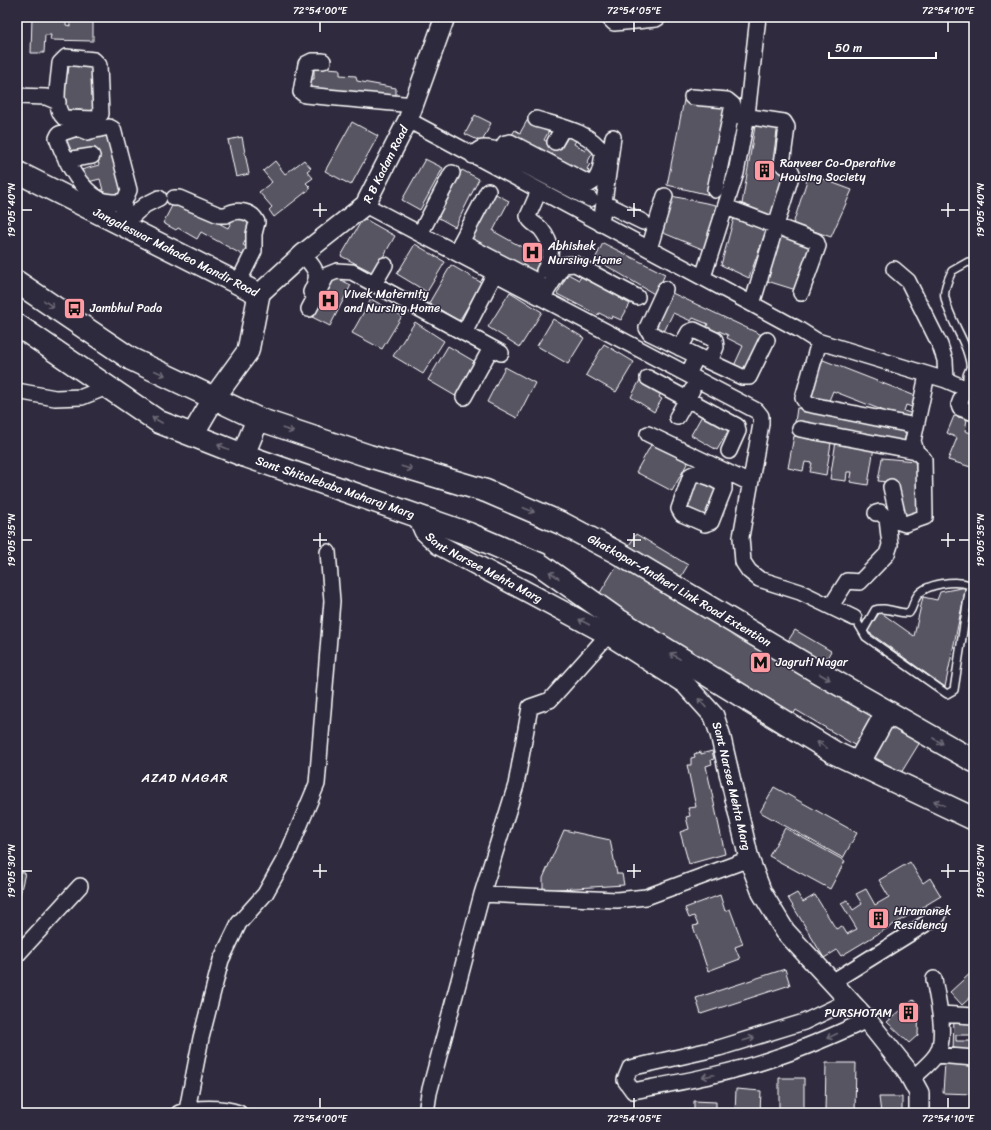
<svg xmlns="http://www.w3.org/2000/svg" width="991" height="1130" font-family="Sriracha,sans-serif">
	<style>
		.building { fill: #595564; stroke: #fff }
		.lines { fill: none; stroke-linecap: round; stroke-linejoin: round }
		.service-casing { stroke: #fff; stroke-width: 10 }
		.minor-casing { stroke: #fff; stroke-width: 18 }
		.tertiary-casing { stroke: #fff; stroke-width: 22 }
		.secondary-casing { stroke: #fff; stroke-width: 24 }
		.primary-casing { stroke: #fff; stroke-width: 25 }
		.service { stroke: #2f2a3d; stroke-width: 7 }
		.minor { stroke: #2f2a3d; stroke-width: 15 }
		.tertiary { stroke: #2f2a3d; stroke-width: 19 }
		.secondary { stroke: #2f2a3d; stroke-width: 21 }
		.primary { stroke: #2f2a3d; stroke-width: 22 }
		.oneway { stroke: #6d6a77 }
		.ticks { fill: none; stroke: #fff; stroke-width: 1.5 }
		.labels { text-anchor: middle; stroke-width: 3; stroke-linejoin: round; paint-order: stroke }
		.poi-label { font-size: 12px; fill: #fff; stroke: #2f2a3d; text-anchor: start }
		.street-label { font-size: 12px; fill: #fff; stroke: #2f2a3d }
		.neighbourhood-label { font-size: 13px; letter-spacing: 1px; fill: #fff; stroke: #2f2a3d }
		.neatline { fill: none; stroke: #fff; stroke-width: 1.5 }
		.ticks-label { font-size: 10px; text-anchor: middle; fill: #fff }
	</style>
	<rect width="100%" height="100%" fill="#2f2a3d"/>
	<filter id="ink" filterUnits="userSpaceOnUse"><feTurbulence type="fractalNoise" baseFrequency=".025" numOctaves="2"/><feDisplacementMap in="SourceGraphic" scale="8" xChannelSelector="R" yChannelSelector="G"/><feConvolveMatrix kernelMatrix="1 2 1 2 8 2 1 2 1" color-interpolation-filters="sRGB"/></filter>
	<g filter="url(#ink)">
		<path class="building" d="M32,17L61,19V17H66V25L70,26V17H82V22H93V41L50,40L51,35H45L44,53H31Z
			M66,61L95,63L96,115L81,113V110H63L65,74H68L69,66H66Z
			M314,67L340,69V75L356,76L357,81L396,88V100L306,92L309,79H314Z
			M684,100L729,105L710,195L667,185Z
			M475,115L491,123L482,142L465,134Z
			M528,119L540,128L543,123L551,127L544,140L561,149L570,133L578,137L574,144L585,151L589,143L596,147L587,163L590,164L587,169L589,171L585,178L511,136L515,130L520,133Z
			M756,120L778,124L772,167L788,172L774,217L742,204Z
			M352,122L378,136L351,185L325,171Z
			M77,130L80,138L111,130L127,193L105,198L100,179L84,183L81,170L99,165L95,147L70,154L64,133Z
			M242,137L249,174L236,177L228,140Z
			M425,159L443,168L420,210L402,200Z
			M304,160L311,168L307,171L313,178L306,183L311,188L274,217L269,210L272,207L259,192L272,182L263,171L275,161L285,174Z
			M462,170L479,179L455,227L437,217Z
			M809,174L852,190L831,237L793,224Z
			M494,193L509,201L493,231L545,260L534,278L467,240Z
			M671,196L716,205L707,251L661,232Z
			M175,200L228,228L236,213L255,223L243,245L252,250L248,258L201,232L197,239L178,228L176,230L163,223Z
			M735,214L767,228L749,278L721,265Z
			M363,218L395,236L374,273L341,256Z
			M780,233L816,246L796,290L764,280Z
			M603,243L665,274L656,295L595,259Z
			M415,244L445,262L427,292L397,274Z
			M451,265L482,283L459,321L429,303Z
			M583,273L622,293L619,298L630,304L621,320L612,316L611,319L599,313L598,315L557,294L568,274L579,280Z
			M331,275L351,285L330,326L310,316Z
			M510,292L542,312L520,347L488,327Z
			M670,292L764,336L746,374L733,368L743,346L727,338L728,335L719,331L718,334L706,328L708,324L693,318L691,321L673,313L663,334L652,329Z
			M371,299L402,316L382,349L352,333Z
			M553,319L584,338L568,364L537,346Z
			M415,322L444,341L423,374L393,356Z
			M604,344L634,362L616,392L586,375Z
			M448,346L477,363L457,397L428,380Z
			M818,358L918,397L915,408L906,405L904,411L913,414L910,421L833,391L828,403L806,396Z
			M505,367L535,383L517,418L487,402Z
			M640,380L662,391L659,397L662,399L654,412L631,397Z
			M797,408L907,428L904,443L795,422Z
			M704,412L731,426L717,450L691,435Z
			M954,416L967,419L965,431L974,434V468L948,460L957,438L947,433Z
			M794,436L831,443L826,475L810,472L812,463L805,462L803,471L788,468Z
			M836,441L874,447L868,485L850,482L852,472H847L846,481L830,479Z
			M652,443L688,462L672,491L636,472Z
			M882,458L915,461L922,515L902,519L896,483L878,481Z
			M694,478L722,488L708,521L682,511Z
			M636,534L688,565L679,580L786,644L795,630L831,651L815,679L920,742L901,773L796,710L781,735L743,712L753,695L584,619Z
			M966,587L945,687L867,631L880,612L914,636L923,597L937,600L940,592Z
			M712,751L714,759L711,760L712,764L706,766L725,854L689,864L680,832L689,829L686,817L690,816L688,808L696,807L687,765H691V758L695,757L694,754L701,752V754Z
			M774,787L857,833L843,858L760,812Z
			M785,828L845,861L830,889L769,856Z
			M564,830L610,840L617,874H622L624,885L543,890V878Z
			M910,862L923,883L930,878L941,896L841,956L837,950L824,958L788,898L797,893L803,902L815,895L836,929L842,926L847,934L857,929L841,903L847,900L853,910L862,904L856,894L866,889L875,905L889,897L879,880Z
			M17,871L25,873L20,894H17Z
			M720,895L725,911L730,909L743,944L735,947L740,959L708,971L693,926L698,925L694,916L689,918L685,908Z
			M785,969L790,985L701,1014L696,998Z
			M974,970V999L972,996L962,1005L950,992Z
			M913,1000L919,1005L918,1035L909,1043L887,1022Z
			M954,1018L965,1019L964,1023L974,1024V1035H956V1041H974V1050L969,1049V1052L953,1051Z
			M945,1062L974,1063V1094L943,1093Z
			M826,1063H856L855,1113H825Z
			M779,1078H804V1113H779Z
			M736,1089L761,1091L760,1113H735Z
			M879,1097H902V1113H881Z
			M694,1101L716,1102V1113H694Z"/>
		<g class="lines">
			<defs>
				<path id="service" d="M971,372C970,344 950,323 945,298C943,289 949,278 952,271L968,262L974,263
					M854,618C859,624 862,630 866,637L947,694L954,690L970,585C956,580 926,583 917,596C913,602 913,608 909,613C898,614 885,606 875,610L863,631"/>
				<path id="minor" d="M608,17L614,23L656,19L659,17
					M66,57L94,60L99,65L101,114L96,119L64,118C52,107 59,79 60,63Z
					M323,61H312L306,64L301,92L305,95L414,105
					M17,96L46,97L58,102
					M692,97L727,100L733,105L731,114L784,122L787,127L782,164L790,169L792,173L752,304
					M408,120L752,304L798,329L817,341L946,380L974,392
					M555,142L563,128
					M501,153L505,143L510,142L590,184C601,178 601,164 603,153C590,131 558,126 536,119
					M473,156C479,147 482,147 493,149L590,199
					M66,160L92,156
					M715,190L731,114
					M539,191L528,216C530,223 536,224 541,229C553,244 553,255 544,271
					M174,198H179L219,215H226C237,208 252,211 257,222L254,234V251L238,283
					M604,203L643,222
					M365,205L757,411L761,416V424L741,537L743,562L749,571L759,579L800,592L854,618
					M726,207L816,241L818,246L801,293
					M601,224L613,137
					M122,225L124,202L129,190L113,129L109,127L87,132L77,128L59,134L57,138C65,160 79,187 99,199C106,203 116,202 124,202
					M122,225L145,205L159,198
					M420,234L452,173
					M461,242L538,282
					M649,249L665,196
					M457,250L488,191
					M303,254C316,271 321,272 311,292
					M894,269L908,281L940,345L945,360L946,380
					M703,277L736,173L747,115L758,17
					M374,284L385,265
					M665,289L647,328L650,333L697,356L688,374
					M543,297L563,265L575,264L637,297
					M309,309L327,275L337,271L352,272L501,353
					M464,333L495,273
					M819,342L803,398L807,404L916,426
					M680,348L689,332L694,330L715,340L716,347L710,362
					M697,356L742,377H749L767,340
					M648,378L737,426L738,431L729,451
					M965,389L959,405L960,408L974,413
					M17,391L55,398L82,397L107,387
					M971,391V376L974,369
					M464,397L491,348
					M677,417L692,390
					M800,429L916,451
					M648,434L750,483
					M711,478L724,485V489L711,522L705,524L682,514L679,509L691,475L696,473L711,478L715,466
					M891,487L899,522L905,524L925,517L924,459L916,451L913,441L927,375
					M831,606L847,581L860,582L887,554L890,545L887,519L880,512L876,513
					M482,894L617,900L646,897L749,859
					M17,955L80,886
					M832,982L938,916
					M848,1001L804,1022L719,1048L630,1068L625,1080L633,1091C680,1082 728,1074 774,1058C806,1048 837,1034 867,1020
					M940,1014L974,1016
					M937,1055L974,1058
					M912,1079C919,1072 930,1064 936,1055C948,1039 937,998 934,979
					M187,1110L201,1038L221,960L239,923L265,894L288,853L317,784L332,601L328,552
					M179,1113C196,1107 222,1107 239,1113
					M426,1113L429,1093L482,894L516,785L530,707L550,700L608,635"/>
				<g id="tertiary">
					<path id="s1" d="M259,294L303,254L365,205L408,120L445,17"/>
					<path id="s2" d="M418,517L424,531L439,545L608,635L685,684L714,716L720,734L749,859L762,893L785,931L867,1020L906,1069L919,1093V1113"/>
				</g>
				<g id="secondary">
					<path id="s3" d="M17,172L259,294L248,351L214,398L193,434"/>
				</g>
				<g id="primary">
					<path id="s4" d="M17,282L131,359L258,419L369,456L486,491L563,524L618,553L823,675L974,761"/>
					<path id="s5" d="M17,325L159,422L243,455L469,534L539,564L618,620L835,753L974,819"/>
					<path d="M243,455L258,419"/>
					<path d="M858,764L887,712"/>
				</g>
			</defs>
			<use href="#service" class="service-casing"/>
			<use href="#minor" class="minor-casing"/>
			<use href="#tertiary" class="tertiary-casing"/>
			<use href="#secondary" class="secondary-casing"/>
			<use href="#primary" class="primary-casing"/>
			<use href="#service" class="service"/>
			<use href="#minor" class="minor"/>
			<use href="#tertiary" class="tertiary"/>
			<use href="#secondary" class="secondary"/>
			<use href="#primary" class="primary"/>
		</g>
		<defs><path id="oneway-shaft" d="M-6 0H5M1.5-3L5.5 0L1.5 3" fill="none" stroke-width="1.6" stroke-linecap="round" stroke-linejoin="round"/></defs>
		<g class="oneway">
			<use href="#oneway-shaft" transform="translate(49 304) rotate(34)"/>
			<use href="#oneway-shaft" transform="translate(160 373) rotate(25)"/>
			<use href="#oneway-shaft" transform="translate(157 420) rotate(-150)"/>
			<use href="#oneway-shaft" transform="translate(288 430) rotate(18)"/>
			<use href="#oneway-shaft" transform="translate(223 447) rotate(-157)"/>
			<use href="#oneway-shaft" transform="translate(407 468) rotate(17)"/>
			<use href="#oneway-shaft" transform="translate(529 510) rotate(23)"/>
			<use href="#oneway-shaft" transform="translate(554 575) rotate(-145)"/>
			<use href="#oneway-shaft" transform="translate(584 622) rotate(-152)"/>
			<use href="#oneway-shaft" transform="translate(675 656) rotate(-149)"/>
			<use href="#oneway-shaft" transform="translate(825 677) rotate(30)"/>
			<use href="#oneway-shaft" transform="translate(702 703) rotate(-131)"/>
			<use href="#oneway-shaft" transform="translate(938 741) rotate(30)"/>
			<use href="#oneway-shaft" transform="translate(822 745) rotate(-149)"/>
			<use href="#oneway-shaft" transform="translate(939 803) rotate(-155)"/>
			<use href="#oneway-shaft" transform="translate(832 1036) rotate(155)"/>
			<use href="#oneway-shaft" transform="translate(749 1039) rotate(-17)"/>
			<use href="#oneway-shaft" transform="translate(708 1076) rotate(168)"/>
		</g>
	</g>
	<path class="ticks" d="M320,22V32M634,22V32M948,22V32M320,203V217M634,203V217M948,203V217M22,210H32M313,210H327M627,210H641M941,210H955M959,210H969M320,533V547M634,533V547M948,533V547M22,540H32M313,540H327M627,540H641M941,540H955M959,540H969M320,864V878M634,864V878M948,864V878M22,871H32M313,871H327M627,871H641M941,871H955M959,871H969M320,1098V1108M634,1098V1108M948,1098V1108"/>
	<defs>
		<symbol id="building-square" viewBox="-11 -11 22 22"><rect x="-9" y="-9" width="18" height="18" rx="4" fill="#ff9aa2" stroke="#2f2a3d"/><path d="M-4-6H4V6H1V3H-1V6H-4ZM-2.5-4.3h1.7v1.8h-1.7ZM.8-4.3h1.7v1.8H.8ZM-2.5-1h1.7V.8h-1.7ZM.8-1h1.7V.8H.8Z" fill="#111"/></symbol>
		<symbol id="hospital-square" viewBox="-11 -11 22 22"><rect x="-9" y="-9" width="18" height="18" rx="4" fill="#ff9aa2" stroke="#2f2a3d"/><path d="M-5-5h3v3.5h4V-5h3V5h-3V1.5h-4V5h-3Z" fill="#111"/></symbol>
		<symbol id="bus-square" viewBox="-11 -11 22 22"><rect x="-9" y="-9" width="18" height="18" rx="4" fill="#ff9aa2" stroke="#2f2a3d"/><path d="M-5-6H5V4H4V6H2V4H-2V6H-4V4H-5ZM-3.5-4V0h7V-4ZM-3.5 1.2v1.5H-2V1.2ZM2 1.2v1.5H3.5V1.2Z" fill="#111"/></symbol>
		<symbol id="metro-square" viewBox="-11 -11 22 22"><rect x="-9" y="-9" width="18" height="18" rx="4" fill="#ff9aa2" stroke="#2f2a3d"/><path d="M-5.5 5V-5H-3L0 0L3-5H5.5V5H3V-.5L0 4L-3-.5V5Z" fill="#111"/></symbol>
	</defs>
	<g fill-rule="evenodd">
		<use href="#building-square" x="752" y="158" width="25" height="25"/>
		<use href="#hospital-square" x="520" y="240" width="25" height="25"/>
		<use href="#hospital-square" x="316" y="288" width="25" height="25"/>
		<use href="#bus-square" x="62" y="296" width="25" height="25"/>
		<use href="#metro-square" x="748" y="650" width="25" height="25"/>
		<use href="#building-square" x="866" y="906" width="25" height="25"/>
		<use href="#building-square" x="896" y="1000" width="25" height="25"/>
	</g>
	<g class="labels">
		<g class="poi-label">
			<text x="780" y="167">Ranveer Co-Operative<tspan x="780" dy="14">Housing Society</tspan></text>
			<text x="548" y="250">Abhishek<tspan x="548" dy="14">Nursing Home</tspan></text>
			<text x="344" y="298">Vivek Maternity<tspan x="344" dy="14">and Nursing Home</tspan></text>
			<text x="90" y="312">Jambhul Pada</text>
			<text x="776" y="666">Jagruti Nagar</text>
			<text x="894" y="915">Hiramanek<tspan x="894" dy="14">Residency</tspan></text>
			<text x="892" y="1017" text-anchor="end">PURSHOTAM</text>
		</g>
		<g class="street-label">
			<text dy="4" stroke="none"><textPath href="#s1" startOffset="184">R B Kadam Road</textPath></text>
			<text dy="4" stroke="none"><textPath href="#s3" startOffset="178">Jangaleswar Mahadeo Mandir Road</textPath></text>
			<text dy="4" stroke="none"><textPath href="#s5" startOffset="360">Sant Shitolebaba Maharaj Marg</textPath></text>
			<text dy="4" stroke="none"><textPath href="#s2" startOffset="86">Sant Narsee Mehta Marg</textPath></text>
			<text dy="4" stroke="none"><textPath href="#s4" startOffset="735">Ghatkopar-Andheri Link Road Extention</textPath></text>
			<text dy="4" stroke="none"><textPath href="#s2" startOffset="434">Sant Narsee Mehta Marg</textPath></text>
		</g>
		<g class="neighbourhood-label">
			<text x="185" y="782">AZAD NAGAR</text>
		</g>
	</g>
	<rect width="991" height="1130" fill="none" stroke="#2f2a3d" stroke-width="44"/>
	<path d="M829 52v6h107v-6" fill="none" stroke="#ffffff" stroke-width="2"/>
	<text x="835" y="52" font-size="12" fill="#ffffff" stroke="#2f2a3d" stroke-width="3" paint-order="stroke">50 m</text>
	<rect x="22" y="22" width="947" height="1086" class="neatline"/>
	<g class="ticks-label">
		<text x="320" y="14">72°54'00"E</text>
		<text x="634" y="14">72°54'05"E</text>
		<text x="948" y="14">72°54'10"E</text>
		<text transform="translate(11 210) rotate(-90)" y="4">19°05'40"N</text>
		<text transform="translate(980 210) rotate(-90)" y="4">19°05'40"N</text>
		<text transform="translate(11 540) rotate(-90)" y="4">19°05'35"N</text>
		<text transform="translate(980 540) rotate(-90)" y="4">19°05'35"N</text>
		<text transform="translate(11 871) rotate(-90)" y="4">19°05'30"N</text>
		<text transform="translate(980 871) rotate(-90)" y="4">19°05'30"N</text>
		<text x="320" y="1122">72°54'00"E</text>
		<text x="634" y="1122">72°54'05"E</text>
		<text x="948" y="1122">72°54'10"E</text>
	</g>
</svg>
